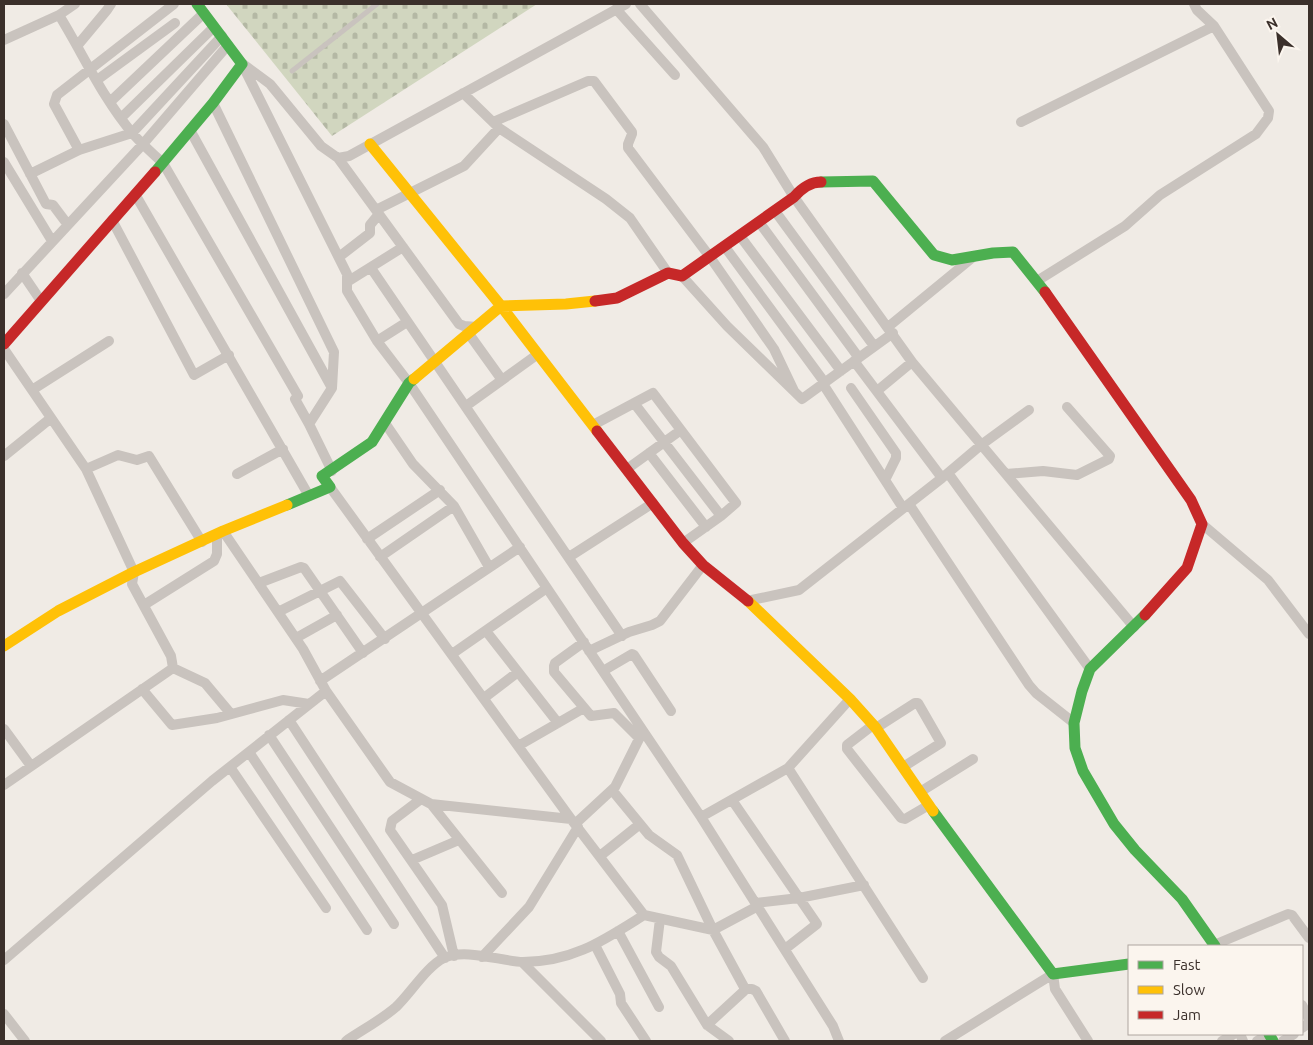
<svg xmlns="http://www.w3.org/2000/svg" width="1313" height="1045" font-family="Ubuntu,sans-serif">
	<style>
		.cemetery { fill: url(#cemetery-stones) }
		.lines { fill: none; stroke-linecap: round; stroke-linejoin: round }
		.lane { stroke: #c9c3be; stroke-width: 5 }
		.street { stroke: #c9c3be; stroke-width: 10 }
		.fast { stroke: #4caf50; stroke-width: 11 }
		.slow { stroke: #ffc107; stroke-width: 11 }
		.jam { stroke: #c62828; stroke-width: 11 }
	</style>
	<defs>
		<pattern id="cemetery-stones" width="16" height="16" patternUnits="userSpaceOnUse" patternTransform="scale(1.25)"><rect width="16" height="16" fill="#d1d6bf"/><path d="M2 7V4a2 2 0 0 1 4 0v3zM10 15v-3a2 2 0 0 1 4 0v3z" fill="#b4b8a4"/></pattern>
	</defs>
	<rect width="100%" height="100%" fill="#f0ebe5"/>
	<path class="cemetery" d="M226,4H537L332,136Z"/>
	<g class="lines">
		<path class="lane" d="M292,71L377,4"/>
		<path class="street" d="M640,4L763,147L794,197L912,362L1134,627
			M616,9L675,75
			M59,15L75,4
			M4,40L59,15C83,54 103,99 133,134C142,144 153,154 163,163L298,396L295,399L309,424L332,471
			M77,46L107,10L111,4
			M242,64L347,274V291L377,341L409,383L701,817L833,1026L839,1041
			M243,64L270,84L321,146L338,158L349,156L626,4
			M97,80L175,23
			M463,93L499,128L606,199L630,218L668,273
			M110,102L204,13
			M213,103L334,352L332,388L309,424
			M121,118L214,27
			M493,122L588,81H594L632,132V134L628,144V148L710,257L774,349L794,391
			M1021,122L1214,26
			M4,124L46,204L53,205L68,225
			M190,130L332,388
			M79,150L54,104L57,95L174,4
			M338,158L459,324L464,326L477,327
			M4,162L52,241
			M30,174L79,150L132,133L222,36
			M135,194L309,496
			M376,210L464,166L499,128
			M775,211L874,346
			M112,220L194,375L229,355
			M759,222L859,358
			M740,236L841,371
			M725,247L825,383
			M339,257L370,233V225L379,214
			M371,268L622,636
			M22,273L41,301
			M682,276L727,326L802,399L893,333
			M1037,281L1125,226L1160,195L1256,134L1268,118L1269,111L1214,26L1197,10L1194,4
			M347,282L403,247
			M4,294L143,144L228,45
			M888,327L972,258
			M469,334L502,380
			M377,341L407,322
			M4,349L86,469L134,572L132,584L171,656L173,668L4,785
			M854,361L942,478
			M823,384L903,508
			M851,388L896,453V458L885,480
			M32,390L109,341
			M877,391L912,362
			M634,403L721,516
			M466,406L538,354
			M385,423L413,464L454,506L489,567
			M593,425L653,393L736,503L721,516L683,543
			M649,453L706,527
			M4,456L51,418
			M86,469L118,455L137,460L149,456L202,542
			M627,469L681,430
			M948,473L1090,669
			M237,474L283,449
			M1006,474L1043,471L1077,475L1109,459L1110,456L1067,407
			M330,487L571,819L644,915L713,930L758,906
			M909,504L1029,685L1036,693L1074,723
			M1202,524L1268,580L1309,634
			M223,531L303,649L326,691L390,782L431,804L571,819
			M367,539L440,490
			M380,557L454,506
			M569,557L653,503
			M259,583L301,567L304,568L363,653
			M747,601L799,590L942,478L981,445L1029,410
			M144,605L214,561L217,554V534
			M278,612L340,581L385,639
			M486,631L558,723
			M296,638L337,615
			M584,642L555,663L554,666V672L591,716L614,713L639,738
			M589,651L629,632L652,625L660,621L703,565
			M452,654L547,588
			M173,668L205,683L231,714
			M603,671L632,654L634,655L671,711
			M320,681L520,547
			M142,689L172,725L217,718L283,700L309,704
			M484,698L518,672
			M289,720L445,958
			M873,725L847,745V749L901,818L905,819L929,805
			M876,728L915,703H918L941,743L903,767
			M4,729L31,766
			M269,735L394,924
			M518,746L584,708
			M249,752L367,930
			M230,767L326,908
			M788,768L923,978
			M612,790L649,835L677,855L713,930L744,987V991L707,1025
			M920,792L973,759
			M421,799L392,821L390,830L442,905L454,956
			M732,800L817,924L785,949
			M431,804L502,893
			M701,817L788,768L850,699
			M575,824L615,787L642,733
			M600,856L640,824
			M412,860L459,840
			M756,903L799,898L864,885
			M660,919L656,952L659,957L671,966L707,1025L729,1041
			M618,931L659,1007
			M595,945L620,994L621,1003L646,1041
			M1214,945L1288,914L1292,915L1309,938
			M482,957L529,907L578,827
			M4,960L212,781L326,691
			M522,962L601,1041
			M744,989H752L756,991L785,1041
			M1302,1005L1309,1019
			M4,1014L25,1041
			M1302,1028L1309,1023
			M1240,1034L1243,1041
			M346,1041C362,1030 381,1020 396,1007C410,994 427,966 444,958C465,948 500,961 523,962C573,962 604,940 644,915
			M945,1041L1053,974L1055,989L1088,1041
			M1222,1041L1234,1034
			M1257,1041L1269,1034
			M1283,1041L1294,1034"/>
		<path class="fast" d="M155,172L213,103L242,64L197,4
			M821,182L873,181L934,255L952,260L993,253L1013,252L1045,292
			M287,505L330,487L322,476L372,442L409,383L414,379
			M1145,615L1090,669L1082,691L1074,723L1075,748L1083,771L1114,824L1135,850L1182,899L1215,946
			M933,811L1053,974L1129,964
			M1269,1034L1273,1041"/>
		<path class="slow" d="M370,144L501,306L597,431
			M414,379L501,306L566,304L595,301
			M748,601L850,699L876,728L933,811
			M4,646L58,611L134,572L223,531L287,505"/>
		<path class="jam" d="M1045,292L1191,500L1202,524L1187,568L1145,615
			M595,301L617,298L668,273L682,276L794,197C801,189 809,182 821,182
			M4,344L155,172
			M597,431L683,543L703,565L748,601"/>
	</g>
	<rect width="1313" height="1045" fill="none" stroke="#3b302b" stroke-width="10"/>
	<rect x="1128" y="945" width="175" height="90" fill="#fbf5ee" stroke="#aea6a0"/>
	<rect x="1138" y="961" width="25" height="8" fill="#4caf50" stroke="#aea6a0"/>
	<text x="1173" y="970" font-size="15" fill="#3b302b">Fast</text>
	<rect x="1138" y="986" width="25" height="8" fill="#ffc107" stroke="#aea6a0"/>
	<text x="1173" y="995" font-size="15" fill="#3b302b">Slow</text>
	<rect x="1138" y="1011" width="25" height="8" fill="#c62828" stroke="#aea6a0"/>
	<text x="1173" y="1020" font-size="15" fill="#3b302b">Jam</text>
	<g transform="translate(1278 35) rotate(332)" stroke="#fbf5ee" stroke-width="4" paint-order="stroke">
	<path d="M0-4L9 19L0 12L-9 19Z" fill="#3b302b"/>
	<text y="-8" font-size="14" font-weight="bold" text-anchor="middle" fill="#3b302b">N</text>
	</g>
</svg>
